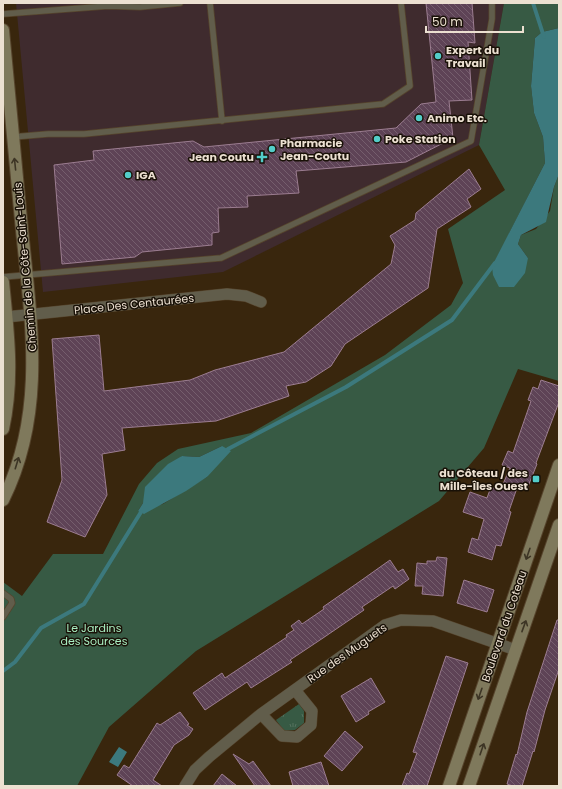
<svg xmlns="http://www.w3.org/2000/svg" width="562" height="789" font-family="Poppins,sans-serif">
	<style>
		.commercial { fill: #3f2b2e }
		.grass { fill: url(#grass-tufts) }
		.park { fill: #375a44; fill-rule: evenodd }
		.water { fill: #3c797d }
		.lines { fill: none; stroke-linecap: round; stroke-linejoin: round }
		.stream { stroke: #3c797d; stroke-width: 4 }
		.building { fill: url(#building-back-hatch); stroke: #9c7d91 }
		.lane-casing { stroke: #56442c; stroke-width: 7 }
		.street-casing { stroke: #56442c; stroke-width: 12 }
		.secondary-casing { stroke: #56442c; stroke-width: 14 }
		.lane { stroke: #615d4b; stroke-width: 5.5 }
		.street { stroke: #615d4b; stroke-width: 11 }
		.secondary { stroke: #7f795c; stroke-width: 12 }
		.oneway { stroke: #3d3525 }
		.poi-dot { fill: #53cdc9; stroke: #191107; stroke-width: 1.5 }
		.labels { text-anchor: middle; stroke-width: 3; stroke-linejoin: round; paint-order: stroke }
		.poi-label { font-size: 11px; font-weight: bold; fill: #ece0d1; stroke: #191107; text-anchor: start }
		.street-label { font-size: 11px; fill: #ece0d1; stroke: #191107 }
		.park-label { font-size: 11px; fill: #a8eec1; stroke: #191107 }
	</style>
	<defs>
		<pattern id="grass-tufts" width="24" height="20" patternUnits="userSpaceOnUse"><rect width="24" height="20" fill="#375a44"/><path d="M3 7l-1-3M5 7V3M7 7l1-3M15 17l-1-3M17 17v-4M19 17l1-3" fill="none" stroke="#54715e"/></pattern>
		<pattern id="building-back-hatch" width="6" height="6" patternUnits="userSpaceOnUse"><rect width="6" height="6" fill="#5e4356"/><path d="M-1 5l2 2M0 0l6 6M5-1l2 2" fill="none" stroke="#755e6d"/></pattern>
	</defs>
	<rect width="100%" height="100%" fill="#39260d"/>
	<path class="commercial" d="M16,3H504L479,145L223,272L43,292Z"/>
	<path class="grass" d="M299,704L304,711V723L295,730L284,731L276,720Z"/>
	<path class="park" d="M504,3H559V28L542,32L535,38L531,86L534,113L543,137L545,163L492,267L528,258L518,244L521,235L536,229L550,211L554,187L559,174V381L518,369L484,448L439,501L196,651L109,727L77,786H3V582L22,596L53,554H103L139,484L157,463L178,449L251,433L385,355L451,305L463,283L448,229L505,190L479,145ZM222,446L207,477L163,504L138,511L143,503L182,456L199,457Z"/>
	<path class="water" d="M559,28V174L554,187L546,222L521,235L518,244L528,258L525,273L514,287H499L493,275L492,266L545,163L543,137L534,113L531,86L535,38L542,32Z
		M222,446L231,451L207,477L186,491L144,514L138,511L143,503L145,487L168,464L182,456L199,457Z
		M119,747L127,752L118,767L109,762Z"/>
	<g class="lines">
		<path class="stream" d="M533,3L544,37
			M228,449L346,387L452,320L495,263
			M3,671L15,662L41,628L84,604L141,512"/>
	</g>
	<path class="building" d="M426,3H472L475,43L468,42L472,100L449,101L453,138L406,162L296,171L299,193L247,196L248,207L218,208L219,232L212,233V245L142,252L135,257L62,264L54,165L94,160L93,151L193,141L204,147L396,128L421,104L436,102Z
		M469,169L481,189L467,199L471,207L437,229L428,288L345,344L331,366L306,382L286,386L289,396L216,421L122,428L125,450L102,454L107,495L85,537L47,522L62,480L52,339L99,335L104,391L190,380L215,370L284,352L391,264L395,245L390,236L415,220L416,213Z
		M541,380L559,386V402L536,463L537,464L527,489L518,485L509,511L511,512L501,546L496,545L492,560L468,552L472,538L478,540L484,519L463,512L470,492L487,498L491,487L500,491L510,468L502,465L508,451L513,453L531,401L528,400L533,387L538,389Z
		M437,557L447,558L443,596L422,594L423,586H415L417,563L427,564V561H436Z
		M390,560L398,572L403,569L409,579L395,589L393,586L362,607L364,610L323,638L290,660L292,662L251,688L247,682L205,710L193,693L222,673L225,678L287,637L286,635L294,630L291,626L299,620L302,624L324,609L323,607L359,582Z
		M464,580L494,590L487,612L457,603Z
		M557,620H559V669L545,710L534,752L533,751L522,786H513L507,784L516,754L517,755L527,712Z
		M446,656L468,663L427,786H402L407,773L409,774L417,753L413,752Z
		M371,678L385,702L368,712L369,714L356,722L341,696Z
		M180,712L189,724L187,725L193,729L189,735L174,745L153,780L162,786H133L117,775L124,765L129,768L157,723L160,725Z
		M345,731L363,747L342,771L324,756Z
		M233,754L249,764L253,761L271,786H255Z
		M321,762L329,786H293L289,772Z
		M222,774L237,786H213Z"/>
	<g class="lines">
		<defs>
			<path id="lane" d="M210,3L222,121
				M3,14L108,6L140,7L180,3
				M13,137L48,134H84L383,104L410,86L401,3
				M3,277L221,258L471,141L492,19V3
				M3,593L11,599L12,603L3,617"/>
			<path id="street" d="M6,317L227,294L246,296L261,302
				M261,714L282,736L297,737L311,725L312,711L295,690
				M185,786L195,770L209,757L261,714L385,625L401,620L433,621L516,650"/>
			<path id="secondary" d="M3,30C9,93 15,156 21,220C30,315 48,410 3,500
				M3,282C8,332 14,379 3,429
				M449,786L559,465
				M469,786L559,525"/>
		</defs>
		<use href="#lane" class="lane-casing"/>
		<use href="#street" class="street-casing"/>
		<use href="#secondary" class="secondary-casing"/>
		<use href="#lane" class="lane"/>
		<use href="#street" class="street"/>
		<use href="#secondary" class="secondary"/>
	</g>
	<defs><path id="oneway-shaft" d="M-6 0H5M1.5-3L5.5 0L1.5 3" fill="none" stroke-width="1.6" stroke-linecap="round" stroke-linejoin="round"/></defs>
	<g class="oneway">
		<use href="#oneway-shaft" transform="translate(15 164) rotate(-96)"/>
		<use href="#oneway-shaft" transform="translate(17 463) rotate(-73)"/>
		<use href="#oneway-shaft" transform="translate(528 554) rotate(109)"/>
		<use href="#oneway-shaft" transform="translate(524 626) rotate(-70)"/>
		<use href="#oneway-shaft" transform="translate(480 694) rotate(109)"/>
		<use href="#oneway-shaft" transform="translate(482 749) rotate(-71)"/>
	</g>
	<g class="poi-dot">
		<circle cx="438" cy="56" r="4"/>
		<circle cx="419" cy="118" r="4"/>
		<circle cx="377" cy="139" r="4"/>
		<circle cx="272" cy="149" r="4"/>
		<path d="M260 151h4v4h4v4h-4v4h-4v-4h-4v-4h4z"/>
		<circle cx="128" cy="175" r="4"/>
		<rect x="532" y="475" width="8" height="8" rx="2"/>
	</g>
	<g class="labels">
		<g class="poi-label">
			<text x="446" y="54">Expert du<tspan x="446" dy="13">Travail</tspan></text>
			<text x="427" y="122">Animo Etc.</text>
			<text x="385" y="143">Poke Station</text>
			<text x="280" y="147">Pharmacie<tspan x="280" dy="13">Jean-Coutu</tspan></text>
			<text x="254" y="161" text-anchor="end">Jean Coutu</text>
			<text x="136" y="179">IGA</text>
			<text x="528" y="477" text-anchor="end">du Côteau / des<tspan x="528" dy="13">Mille-Îles Ouest</tspan></text>
		</g>
		<g class="street-label">
			<text transform="translate(25 267) rotate(-95)" y="4">Chemin de la Côte-Saint-Louis</text>
			<text transform="translate(134 304) rotate(-6)" y="4">Place Des Centaurées</text>
			<text transform="translate(504 626) rotate(-71)" y="4">Boulevard du Coteau</text>
			<text transform="translate(347 653) rotate(-35)" y="4">Rue des Muguets</text>
		</g>
		<g class="park-label">
			<text x="94" y="632">Le Jardins<tspan x="94" dy="13">des Sources</tspan></text>
		</g>
	</g>
	<rect width="562" height="789" fill="none" stroke="#ece0d1" stroke-width="8"/>
	<path d="M426 26v6h97v-6" fill="none" stroke="#ece0d1" stroke-width="2"/>
	<text x="432" y="26" font-size="12" fill="#ece0d1" stroke="#191107" stroke-width="3" paint-order="stroke">50 m</text>
</svg>
